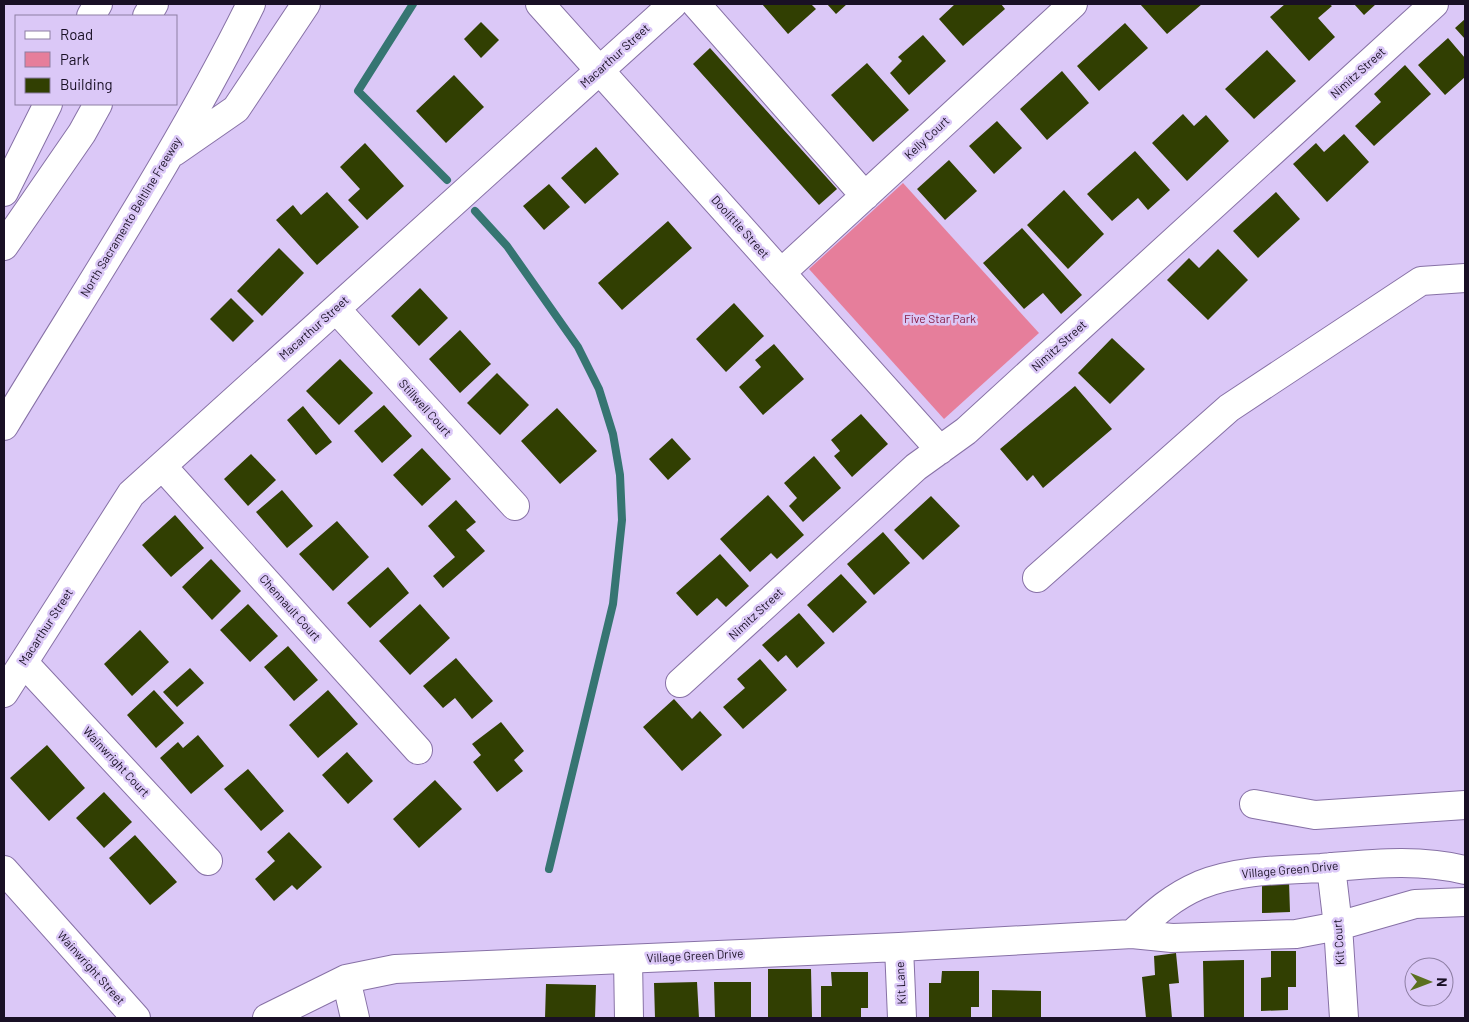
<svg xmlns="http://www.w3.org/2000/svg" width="1469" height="1022" font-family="Barlow,sans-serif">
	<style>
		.green { fill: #e67e9b }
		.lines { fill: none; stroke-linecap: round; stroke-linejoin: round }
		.stream { stroke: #367572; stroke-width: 8 }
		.building { fill: #313f02 }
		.minor-casing { stroke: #8771a6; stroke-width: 30 }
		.highway-casing { stroke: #8771a6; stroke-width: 30 }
		.minor { stroke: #fff; stroke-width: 28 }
		.highway { stroke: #fff; stroke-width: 28 }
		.labels { text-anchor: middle; stroke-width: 5; stroke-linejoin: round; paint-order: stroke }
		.street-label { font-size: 12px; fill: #191025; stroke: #dbc8f7 }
		.park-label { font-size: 12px; fill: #891e47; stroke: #dbc8f7 }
	</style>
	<rect width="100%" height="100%" fill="#dbc8f7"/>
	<path class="green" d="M903,183L1039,333L944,419L809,269Z"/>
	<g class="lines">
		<path class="stream" d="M413,4L358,91L447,180
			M475,211L507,246L578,347L599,389L613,434L620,475L622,520L613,604L549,869"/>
	</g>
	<path class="building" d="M762,4H811L816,9L788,34Z
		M827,4H847L836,14Z
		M955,4H1001L1005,9L963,46L939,19Z
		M1140,4H1202L1167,34Z
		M1285,4H1329L1332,6L1318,18L1335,37L1309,61L1270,17Z
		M1354,4H1376L1364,15Z
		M1465,19V39L1455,28Z
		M481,22L499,40L481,58L464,39Z
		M1125,23L1148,48L1099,91L1077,66Z
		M923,35L946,61L909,95L890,73L902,61L898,57Z
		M1448,38L1465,58V77L1445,95L1418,65Z
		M710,48L837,189L819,205L693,64Z
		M1267,50L1296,81L1254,119L1225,89Z
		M867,63L909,110L873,142L831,95Z
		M1405,65L1431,94L1374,146L1355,126L1381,102L1374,94Z
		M1062,71L1089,103L1047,140L1020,109Z
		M454,75L484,107L446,143L416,111Z
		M1183,114L1194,126L1206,115L1229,141L1187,181L1152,143Z
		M997,121L1022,148L994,174L969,146Z
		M1344,134L1369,162L1327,202L1293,164L1316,143L1324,152Z
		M365,143L404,186L367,220L348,200L360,189L340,167Z
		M596,147L619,174L585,204L561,178Z
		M1135,151L1170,190L1148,210L1138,198L1112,221L1087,194Z
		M949,160L977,191L945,220L917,189Z
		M549,184L570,207L544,230L523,206Z
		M1064,190L1104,234L1068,269L1027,225Z
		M327,192L359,227L317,265L276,220L293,205L301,215Z
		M1276,192L1300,219L1258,258L1233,231Z
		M668,221L692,248L622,310L598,283Z
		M1022,228L1082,295L1061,314L1043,293L1024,309L983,263Z
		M279,248L304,273L262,316L237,291Z
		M1218,249L1248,280L1208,320L1167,280L1189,258L1199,268Z
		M420,288L448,318L419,346L391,316Z
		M231,298L254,321L233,342L210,319Z
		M734,303L764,336L726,372L696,339Z
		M460,330L491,364L460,393L429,359Z
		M1112,338L1145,369L1110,404L1078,373Z
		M774,344L804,379L763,415L739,387L761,367L755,360Z
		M340,359L373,393L339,425L306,391Z
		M497,373L529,405L500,435L467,403Z
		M1075,386L1112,429L1043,488L1033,475L1027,481L1000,449Z
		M384,405L412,436L382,463L354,431Z
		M303,406L332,442L316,455L287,420Z
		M557,408L597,451L560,484L521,441Z
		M861,414L888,444L852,477L834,456L840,451L831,440Z
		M672,438L691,459L668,480L649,459Z
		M422,448L451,479L422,506L393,475Z
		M251,454L276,480L248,506L224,479Z
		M814,456L841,488L803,522L789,506L797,498L784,483Z
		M282,490L313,526L287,548L256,512Z
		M768,495L804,535L777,559L771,553L750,572L720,539Z
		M931,496L960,526L923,560L894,530Z
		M456,500L476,522L466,530L485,551L443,588L433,576L455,557L428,526Z
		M175,515L204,548L171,577L142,545Z
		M337,521L369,557L333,591L299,554Z
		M883,532L910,563L874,595L847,564Z
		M720,554L749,586L726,607L717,598L697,616L676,593Z
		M211,559L241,591L212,620L182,587Z
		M388,567L409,593L370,628L347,603Z
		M841,574L867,602L833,633L807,605Z
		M248,604L278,636L250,662L220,630Z
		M420,604L450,638L410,675L379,641Z
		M799,613L825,643L797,668L786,655L778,662L762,645Z
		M140,630L169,662L132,696L104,664Z
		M288,646L318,680L294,701L264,667Z
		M456,658L493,701L472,719L455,698L443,708L423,686Z
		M760,659L787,690L743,729L723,707L745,688L737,679Z
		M190,668L204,683L177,707L163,692Z
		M154,690L184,723L156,748L127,715Z
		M328,690L358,724L318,758L289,725Z
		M674,699L692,719L700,711L722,735L682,771L643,727Z
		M501,722L524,751L514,760L523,771L497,792L473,762L481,755L472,744Z
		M198,735L224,766L191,794L160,758L178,742L183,748Z
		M47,745L85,788L49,821L10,778Z
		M347,752L373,781L348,804L322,775Z
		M248,769L284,811L261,831L224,789Z
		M435,780L462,809L419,848L393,819Z
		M104,792L132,822L104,848L76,818Z
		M289,832L322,867L297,890L292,885L274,901L255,879L275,861L267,852Z
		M135,835L177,882L150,905L109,858Z
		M1289,881L1290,912L1262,913V882Z
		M1271,951H1296V987H1288V1010L1261,1011V978L1271,977Z
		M1176,953L1179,983L1169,984L1172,1018H1146L1142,977L1155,975L1154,956Z
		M1244,960V1018H1204L1203,961Z
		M768,969H811L812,1018H768Z
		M942,971H979V1007H971V1018H929V983H941Z
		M831,972H868V1008H861V1018H821V986H832Z
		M697,982L699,1018H655L654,983Z
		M714,982H751V1018H715Z
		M546,984L596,985L595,1018H545Z
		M992,990L1041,991V1017L992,1018Z"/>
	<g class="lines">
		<defs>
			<path id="minor" d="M540,4L940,450
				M696,4L865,196
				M781,273L1073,4
				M336,309L515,506
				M162,466L418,750
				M1037,578L1229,408L1421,281L1465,278
				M24,663L208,861
				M680,683L916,467L966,431L1434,4
				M4,693L131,494L673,4
				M1254,804L1315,815L1465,805
				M1331,867L1338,926L1344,1018
				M4,870L136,1018
				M1132,934C1155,913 1172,897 1200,885C1238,870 1280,870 1321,868C1369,864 1418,858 1465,870
				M899,947L902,1018
				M628,959L629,1018
				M346,979L355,1018
				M267,1018L346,979L395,969L899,947L1132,934L1172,938L1296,934L1338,926L1415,904L1465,902"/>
			<path id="highway" d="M91,16L98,4
				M147,16L154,4
				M174,152L236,109L306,4
				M4,192L48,104
				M4,246L82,133L98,104
				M4,426C88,287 179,150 251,4"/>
		</defs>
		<use href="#minor" class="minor-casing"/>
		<use href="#highway" class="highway-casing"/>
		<use href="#minor" class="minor"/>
		<use href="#highway" class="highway"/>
	</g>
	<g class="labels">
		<g class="street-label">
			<text transform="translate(615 56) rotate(-42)" y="4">Macarthur Street</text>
			<text transform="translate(1358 73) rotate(-42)" y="4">Nimitz Street</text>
			<text transform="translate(927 138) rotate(-43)" y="4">Kelly Court</text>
			<text transform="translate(131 217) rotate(-59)" y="4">North Sacramento Beltline Freeway</text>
			<text transform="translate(740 227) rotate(48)" y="4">Doolittle Street</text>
			<text transform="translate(314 328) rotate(-42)" y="4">Macarthur Street</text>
			<text transform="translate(1059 346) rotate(-42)" y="4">Nimitz Street</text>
			<text transform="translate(425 408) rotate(48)" y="4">Stillwell Court</text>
			<text transform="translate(290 608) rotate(48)" y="4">Chennault Court</text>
			<text transform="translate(756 614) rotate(-43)" y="4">Nimitz Street</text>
			<text transform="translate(46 627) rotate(-57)" y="4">Macarthur Street</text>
			<text transform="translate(116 762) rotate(47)" y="4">Wainwright Court</text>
			<text transform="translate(1290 870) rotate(-5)" y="4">Village Green Drive</text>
			<text transform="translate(1339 942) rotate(-94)" y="4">Kit Court</text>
			<text transform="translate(695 956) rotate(-3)" y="4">Village Green Drive</text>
			<text transform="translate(91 968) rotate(48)" y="4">Wainwright Street</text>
			<text transform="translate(901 983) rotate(-93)" y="4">Kit Lane</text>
		</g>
		<g class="park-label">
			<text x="940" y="323">Five Star Park</text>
		</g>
	</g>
	<rect width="1469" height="1022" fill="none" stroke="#191025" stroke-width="10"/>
	<rect x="15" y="15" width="162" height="90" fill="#dbc8f7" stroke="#8d7ea3"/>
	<rect x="25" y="31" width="25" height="8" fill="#ffffff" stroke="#8d7ea3"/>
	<text x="60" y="40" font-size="15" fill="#191025">Road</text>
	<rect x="25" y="52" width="25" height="15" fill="#e67e9b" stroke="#8d7ea3"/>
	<text x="60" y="65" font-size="15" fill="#191025">Park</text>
	<rect x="25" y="78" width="25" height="15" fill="#313f02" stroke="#8d7ea3"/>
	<text x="60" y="90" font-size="15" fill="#191025">Building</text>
	<g transform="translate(1429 982) rotate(91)"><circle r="24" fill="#dbc8f7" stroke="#8d7ea3"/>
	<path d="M0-4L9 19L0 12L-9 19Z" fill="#5b701f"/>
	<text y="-8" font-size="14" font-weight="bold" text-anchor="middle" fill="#191025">N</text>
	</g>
</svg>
